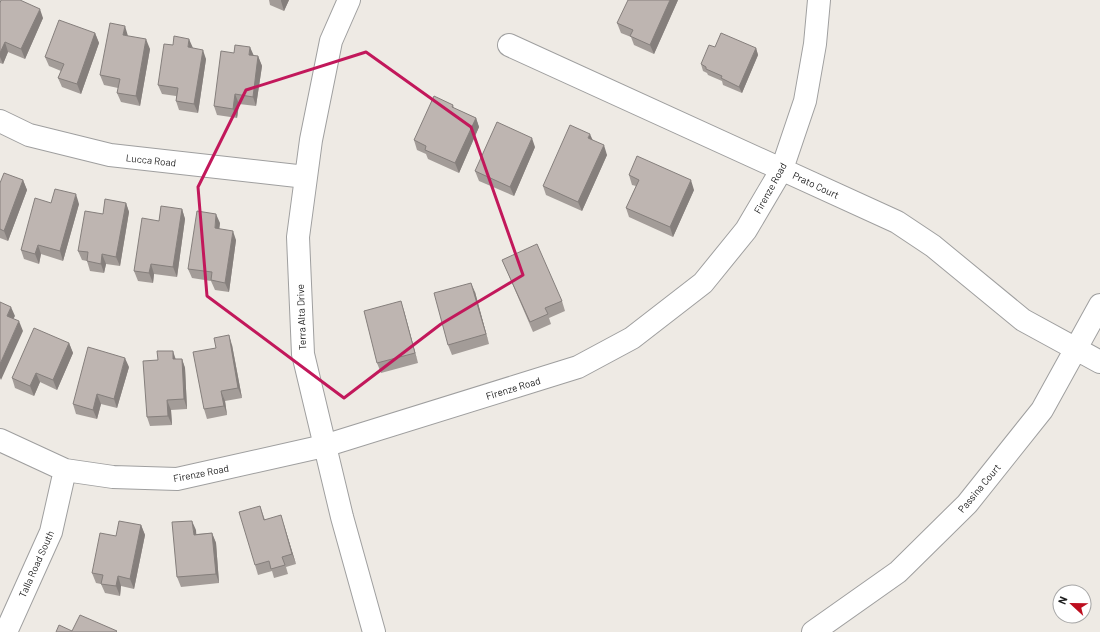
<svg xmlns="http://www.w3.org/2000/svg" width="1100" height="632" font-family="Barlow,sans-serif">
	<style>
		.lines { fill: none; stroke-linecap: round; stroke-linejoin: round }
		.minor-casing { stroke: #9f9f9f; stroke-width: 24 }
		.minor { stroke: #fff; stroke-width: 22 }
		.wall { fill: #a39c98 }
		.shaded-wall { fill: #857f7c }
		.building { fill: #beb5b1; stroke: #857f7c }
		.marked { fill: none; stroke: #c2185b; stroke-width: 3; stroke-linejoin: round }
		.labels { text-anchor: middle; stroke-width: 4; stroke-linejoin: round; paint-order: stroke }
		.street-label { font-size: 10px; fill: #1e1e1e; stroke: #fff }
	</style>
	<rect width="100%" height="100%" fill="#eeeae4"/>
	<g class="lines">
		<defs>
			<path id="minor" d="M349,0L331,41L311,140L298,237L303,354L342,517L374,632
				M509,45L897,222L933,246L1023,320L1100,362
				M0,121L29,135L110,155L306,177
				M0,440L65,470L113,477L177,479L324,446L517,386L578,367L632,338L703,283L746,230L782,169L805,101L815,44L819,0
				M6,632L51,532L65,470
				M813,632L898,572L967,504L1042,410L1100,305"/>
		</defs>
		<use href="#minor" class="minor-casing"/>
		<use href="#minor" class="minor"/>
	</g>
	<path class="wall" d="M269,0H289L284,11L270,5Z
		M678,0L654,54L634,45L631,37L621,33L617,23Z
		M0,3L43,18L25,59L8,52L3,64L0,63Z
		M95,33L99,43L81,94L62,87L58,78L61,71L49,66L45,57Z
		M128,36L150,49L140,106L121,102L117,93L118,88L104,85L100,75Z
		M715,47L756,48L758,55L742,93L723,85L722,81L708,75L707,73L703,71L701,64Z
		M193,48L206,59L198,113L179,110L176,101V96L162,94L158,85Z
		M254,56H258L262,66L256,106L239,104L237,118L217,115L214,106Z
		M453,105L454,108L476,118L479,127L459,173L428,159L426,154L417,150L414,140Z
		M593,141L607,155L582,211L546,195L543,186Z
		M535,147L514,196L479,181L475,171Z
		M629,175L694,190L673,237L629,217L626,208L636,186L632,185Z
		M23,180L27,190L8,241L0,238V183Z
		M51,203L79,204L63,261L41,254L39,264L24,259L21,250Z
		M126,203L129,212L120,266L106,264L104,273L90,271L87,261L82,260L78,251L103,214Z
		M182,209L185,219L177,277L154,274L153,283L138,281L134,271L159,221Z
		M220,223L219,229L236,240L229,292L215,290L211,281L192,278L188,269Z
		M502,260L562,301L565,311L549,318L551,324L533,332L506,269Z
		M475,292L489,344L452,355L448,345Z
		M404,311L418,363L381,373L377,363Z
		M69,343L73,353L57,390L40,382L34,396L15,388L12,378Z
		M232,345L242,398L225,401L227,415L207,419L204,409Z
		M176,359H182L185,368L187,409L171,410L172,425L150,426L147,417Z
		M129,367L117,408L101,404L97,419L76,414L73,404Z
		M260,506L265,520L284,525L296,564L286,567L288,574L274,578L272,571L258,575L255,565Z
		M141,525L145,535L134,589L121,586L120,596L105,593L101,584L96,583L92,573L116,536Z
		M196,530V534L212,533L216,543L219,583L181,587L177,577Z"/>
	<path class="shaded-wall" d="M281,0H289L284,11L281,1Z
		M670,0H678L654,54L650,45Z
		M40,9L43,18L25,59L21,49Z
		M125,26L128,36L123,35Z
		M95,33L99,43L81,94L77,84Z
		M146,39L150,49L140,106L136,96Z
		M189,39L193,48L188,47Z
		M5,42L8,52L3,64L0,57V53Z
		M250,47L254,56L249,55Z
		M756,48L758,55L742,93L739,87Z
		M203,50L206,59L198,113L194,104Z
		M258,56L262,66L256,106L253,97Z
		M235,94L239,104L237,118L233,109Z
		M476,118L479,127L459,173L455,163Z
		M590,134L594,143L588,138Z
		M532,138L535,147L514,196L510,187Z
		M604,145L607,155L582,211L578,202Z
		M23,180L27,190L8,241L4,231Z
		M691,180L694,190L673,237L670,227Z
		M76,194L79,204L63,261L60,251Z
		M126,203L129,212L120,266L116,257Z
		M182,209L185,219L177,277L173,267Z
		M216,214L220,223L218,238L215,228Z
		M233,231L236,240L229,292L225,283Z
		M38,245L41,254L39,264L35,254Z
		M102,254L106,264L104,273L101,264Z
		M151,264L154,274L153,283L149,273Z
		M471,283L475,292L489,344L486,334Z
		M401,301L404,311L418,363L415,353Z
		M11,307L15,316L10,325L7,316Z
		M19,321L23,331L1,380L0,378V364Z
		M229,335L232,345L242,398L238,388Z
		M69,343L73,353L57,390L53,380Z
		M173,351L176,360L173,359Z
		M125,358L129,367L117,408L114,399Z
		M182,359L185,368L187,409L184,399Z
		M36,373L40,382L34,396L30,386Z
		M221,391L225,401L227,415L224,406Z
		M97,394L101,404L97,419L93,410Z
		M167,400L171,410L172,425L168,416Z
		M281,515L284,525L296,564L292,554Z
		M192,521L196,530L197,544L194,535Z
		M141,525L145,535L134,589L130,579Z
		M212,533L216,543L219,583L216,574Z
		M118,576L121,586L120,596L116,586Z"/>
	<path class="building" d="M1,0H20L40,9L21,49L5,42L0,53V3Z
		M628,0H670L650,45L630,36L633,30L617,23Z
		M59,20L95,33L77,84L58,78L64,64L45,57Z
		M110,23L125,26L123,35L146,39L136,96L117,93L120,79L100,75Z
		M721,33L756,48L739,87L721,78L722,76L706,69V67L701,64L709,45L715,47Z
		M174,36L189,39L188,47L203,50L194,104L176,101L178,88L158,85L164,44L173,45Z
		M235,45L250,47L249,55L258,56L253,97L235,94L233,109L214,106L221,51L234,53Z
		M434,96L453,105L452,107L476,118L455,163L425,150L426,146L414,140Z
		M497,122L532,138L510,187L475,171Z
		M570,125L590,134L588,138L604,145L578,202L543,186Z
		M637,156L691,180L670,227L626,208L639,180L629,175Z
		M4,173L23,180L4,231L0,229V183Z
		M55,189L76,194L60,251L38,245L35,254L21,250L35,198L51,203Z
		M105,199L126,203L116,257L102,254L101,264L87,261L88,252L78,251L85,211L103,214Z
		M161,206L182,209L173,267L151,264L149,273L134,271L142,218L159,221Z
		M197,211L216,214L215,228L233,231L225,283L211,280L212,272L188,269Z
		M537,244L562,301L545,308L548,314L530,322L502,260Z
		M471,283L486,334L448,345L434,293Z
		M401,301L415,353L377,363L364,311Z
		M0,302L11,307L7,316L19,321L0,364Z
		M34,328L69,343L53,380L36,373L30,386L12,378Z
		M229,335L238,388L221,391L224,406L204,409L193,352L216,348L214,338Z
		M88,347L125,358L114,399L97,394L93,410L73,404Z
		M157,351H173V359H182L184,399L167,400L168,416L147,417L143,361L158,360Z
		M260,506L264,520L281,515L292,554L282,557L285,565L271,569L269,561L255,565L239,512Z
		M119,521L141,525L130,579L118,576L116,586L101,584L103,575L92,573L100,533L116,536Z
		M192,521L194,535L212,533L216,574L177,577L172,522Z
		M80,615L117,631L116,632H56L59,625L72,631Z"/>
	<path class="marked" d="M366,52L471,127L523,275L441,324L344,398L207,296L198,187L246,90Z"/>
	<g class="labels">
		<g class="street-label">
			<text transform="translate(151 160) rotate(6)" y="4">Lucca Road</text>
			<text transform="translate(816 185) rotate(25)" y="4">Prato Court</text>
			<text transform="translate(770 188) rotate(-61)" y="4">Firenze Road</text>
			<text transform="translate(301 317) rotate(-92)" y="4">Terra Alta Drive</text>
			<text transform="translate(513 388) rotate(-17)" y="4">Firenze Road</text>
			<text transform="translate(201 473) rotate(-11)" y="4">Firenze Road</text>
			<text transform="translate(979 488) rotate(-50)" y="4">Passina Court</text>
			<text transform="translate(36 564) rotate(-66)" y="4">Talla Road South</text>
		</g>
	</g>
	<g transform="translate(1072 604) rotate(292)"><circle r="19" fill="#ffffff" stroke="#a5a5a5"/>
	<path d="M0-3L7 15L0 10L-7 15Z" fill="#bd0e1f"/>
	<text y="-6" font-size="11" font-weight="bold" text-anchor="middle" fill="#1e1e1e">N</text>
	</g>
</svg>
